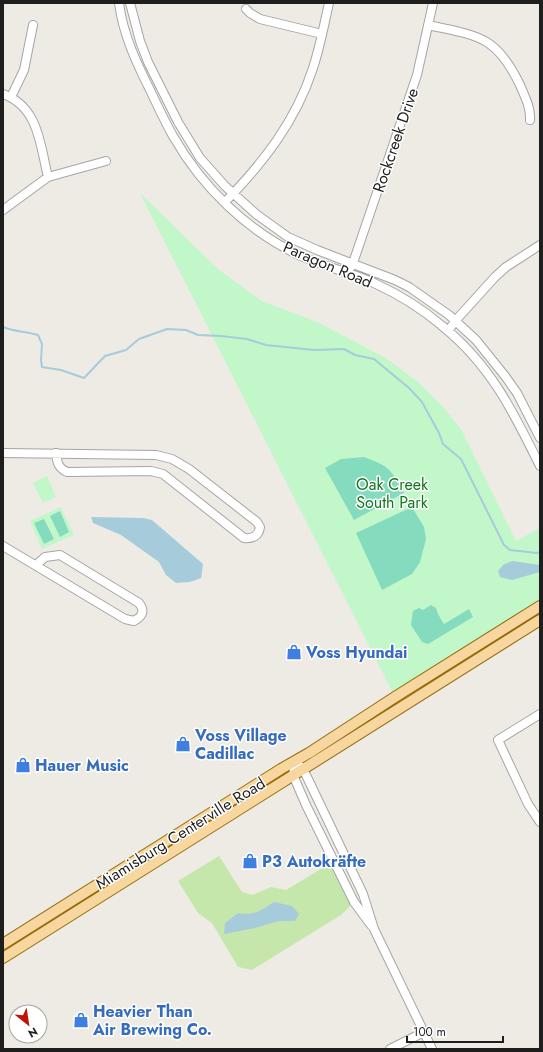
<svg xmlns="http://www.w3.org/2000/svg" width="543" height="1052" font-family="Jost,sans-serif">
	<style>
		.grass { fill: #c6e7ac }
		.park { fill: #c2f7c9 }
		.pitch { fill: #85dbbe }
		.water { fill: #a6ccdb }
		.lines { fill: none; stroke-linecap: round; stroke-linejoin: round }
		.stream { stroke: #a6ccdb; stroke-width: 2 }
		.minor-casing { stroke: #a5a5a5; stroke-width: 10 }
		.major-casing { stroke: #926a06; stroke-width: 12 }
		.minor { stroke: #fff; stroke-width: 8 }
		.major { stroke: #f8d69f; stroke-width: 10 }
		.labels { text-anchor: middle; stroke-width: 3; stroke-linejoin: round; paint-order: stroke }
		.street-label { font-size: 16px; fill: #1e1e1e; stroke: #fff }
		.park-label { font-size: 16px; fill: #0f781d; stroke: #fff }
		.shop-label { font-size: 16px; font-weight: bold; fill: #366cbe; stroke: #fff; text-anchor: start }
	</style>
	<rect width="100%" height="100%" fill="#eeebe4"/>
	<path class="grass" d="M219,856L242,892L252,895L271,887L286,890L334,861L354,902L341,915L252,970L238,967L212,923L198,913L178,881Z"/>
	<path class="park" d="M140,193L219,270L262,301L317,322L384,357L417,381L444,408L461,429L516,541L540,528V606L395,697Z
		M47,476L56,497L43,503L33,483Z
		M61,507L74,535L42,549L30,521Z"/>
	<path class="pitch" d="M364,457C389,466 392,470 404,493L354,520L325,468L341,459Z
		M412,507L424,527L426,539L420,562L412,574L382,590L356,533Z
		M60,511L69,532L60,537L50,516Z
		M44,519L54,539L44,544L34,523Z
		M431,605L436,608L438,614L444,624L469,609L473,617L428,644L422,642L411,625L413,611L419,608L423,610Z"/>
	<path class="water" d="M91,517L143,518L152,520L203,564L201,578L190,582L176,583L166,575L159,562L121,535L93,523Z
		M512,561L540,565V572L512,580L500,577L498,571L503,565Z
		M274,902L292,906L299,914L295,921H279L255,928L224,934L225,923L238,913C253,916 261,911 274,902Z"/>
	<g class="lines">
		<path class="stream" d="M3,327C14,332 26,331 38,335L42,344L41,360L42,367L61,370L84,378L105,356L126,350L139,339L167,329L186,330L198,335L221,336L247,339L266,345L314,350L344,349L355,355L374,359L409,388L422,402L439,433L443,444L461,459L504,545L510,550L537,553L540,552"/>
		<defs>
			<path id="minor" d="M119,3C123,35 137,64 151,92C158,107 165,122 173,136C202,187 248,232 301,256C325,267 350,272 374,283C398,294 421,308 441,325C490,364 513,411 540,466
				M130,3L140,41L148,62L178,122L200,158L225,186L256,214L288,237L317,250L395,280L409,287L449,315L476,340L505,376L517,393L540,438
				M246,9L250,13L260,19L322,34
				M428,25C478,36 496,35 520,85C525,97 531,108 530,120
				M3,94C39,107 40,145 48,177
				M11,97L24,70L33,25
				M225,202C263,163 296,121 313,68C320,47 324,25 329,3
				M3,210L48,177L106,161
				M347,273L353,263L417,75L433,3
				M448,331L456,320L495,277L506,267L540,245
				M3,453L156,455L172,459L189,469L257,522L260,527C259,536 252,539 244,538L163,474L151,471L67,472C58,468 57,462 56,453
				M3,546L125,619L134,621C143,616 145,611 139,603L60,555L45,557L36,565
				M540,714L498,740L528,804L540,822
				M300,766L306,775L363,894L374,929L432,1049
				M294,770L293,775L306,805L354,902L371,925
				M390,1049L424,1032"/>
			<path id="major" d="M3,944L281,769L309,753L395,697L540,606
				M3,958L540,620"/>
		</defs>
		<use href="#minor" class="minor-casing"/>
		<use href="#major" class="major-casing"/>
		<use href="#minor" class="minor"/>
		<use href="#major" class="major"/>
	</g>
	<defs>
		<symbol id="shop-bare" viewBox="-9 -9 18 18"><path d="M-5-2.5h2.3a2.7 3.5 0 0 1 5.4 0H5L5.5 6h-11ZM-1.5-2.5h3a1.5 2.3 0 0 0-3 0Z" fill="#3f7fe0" stroke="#fff" stroke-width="2.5" paint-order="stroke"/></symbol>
	</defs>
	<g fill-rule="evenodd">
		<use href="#shop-bare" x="283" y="641" width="22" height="22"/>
		<use href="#shop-bare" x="172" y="733" width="22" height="22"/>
		<use href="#shop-bare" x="12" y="754" width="22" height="22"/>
		<use href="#shop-bare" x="239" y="850" width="22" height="22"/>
		<use href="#shop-bare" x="70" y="1009" width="22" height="22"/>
	</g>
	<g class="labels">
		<g class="street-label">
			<text transform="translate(395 140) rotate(-71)" y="6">Rockcreek Drive</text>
			<text transform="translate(328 264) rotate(23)" y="6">Paragon Road</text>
			<text transform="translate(180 833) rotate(-32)" y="6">Miamisburg Centerville Road</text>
		</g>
		<g class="park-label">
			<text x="392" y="490">Oak Creek<tspan x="392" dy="18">South Park</tspan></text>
		</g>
		<g class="shop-label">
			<text x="306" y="658">Voss Hyundai</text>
			<text x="195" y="741">Voss Village<tspan x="195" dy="18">Cadillac</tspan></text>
			<text x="35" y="771">Hauer Music</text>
			<text x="262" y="867">P3 Autokräfte</text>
			<text x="93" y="1017">Heavier Than<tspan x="93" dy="18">Air Brewing Co.</tspan></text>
		</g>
	</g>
	<rect width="543" height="1052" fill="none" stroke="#1e1e1e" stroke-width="8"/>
	<g transform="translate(28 1024) rotate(150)"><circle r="19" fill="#ffffff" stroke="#a5a5a5"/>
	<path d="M0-3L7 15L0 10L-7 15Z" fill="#c41108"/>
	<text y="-6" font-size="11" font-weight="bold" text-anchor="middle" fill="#1e1e1e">N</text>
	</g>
	<path d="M407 1036v6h96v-6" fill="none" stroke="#1e1e1e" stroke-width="2"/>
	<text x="413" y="1036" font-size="12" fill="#1e1e1e" stroke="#ffffff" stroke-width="3" paint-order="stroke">100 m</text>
</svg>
